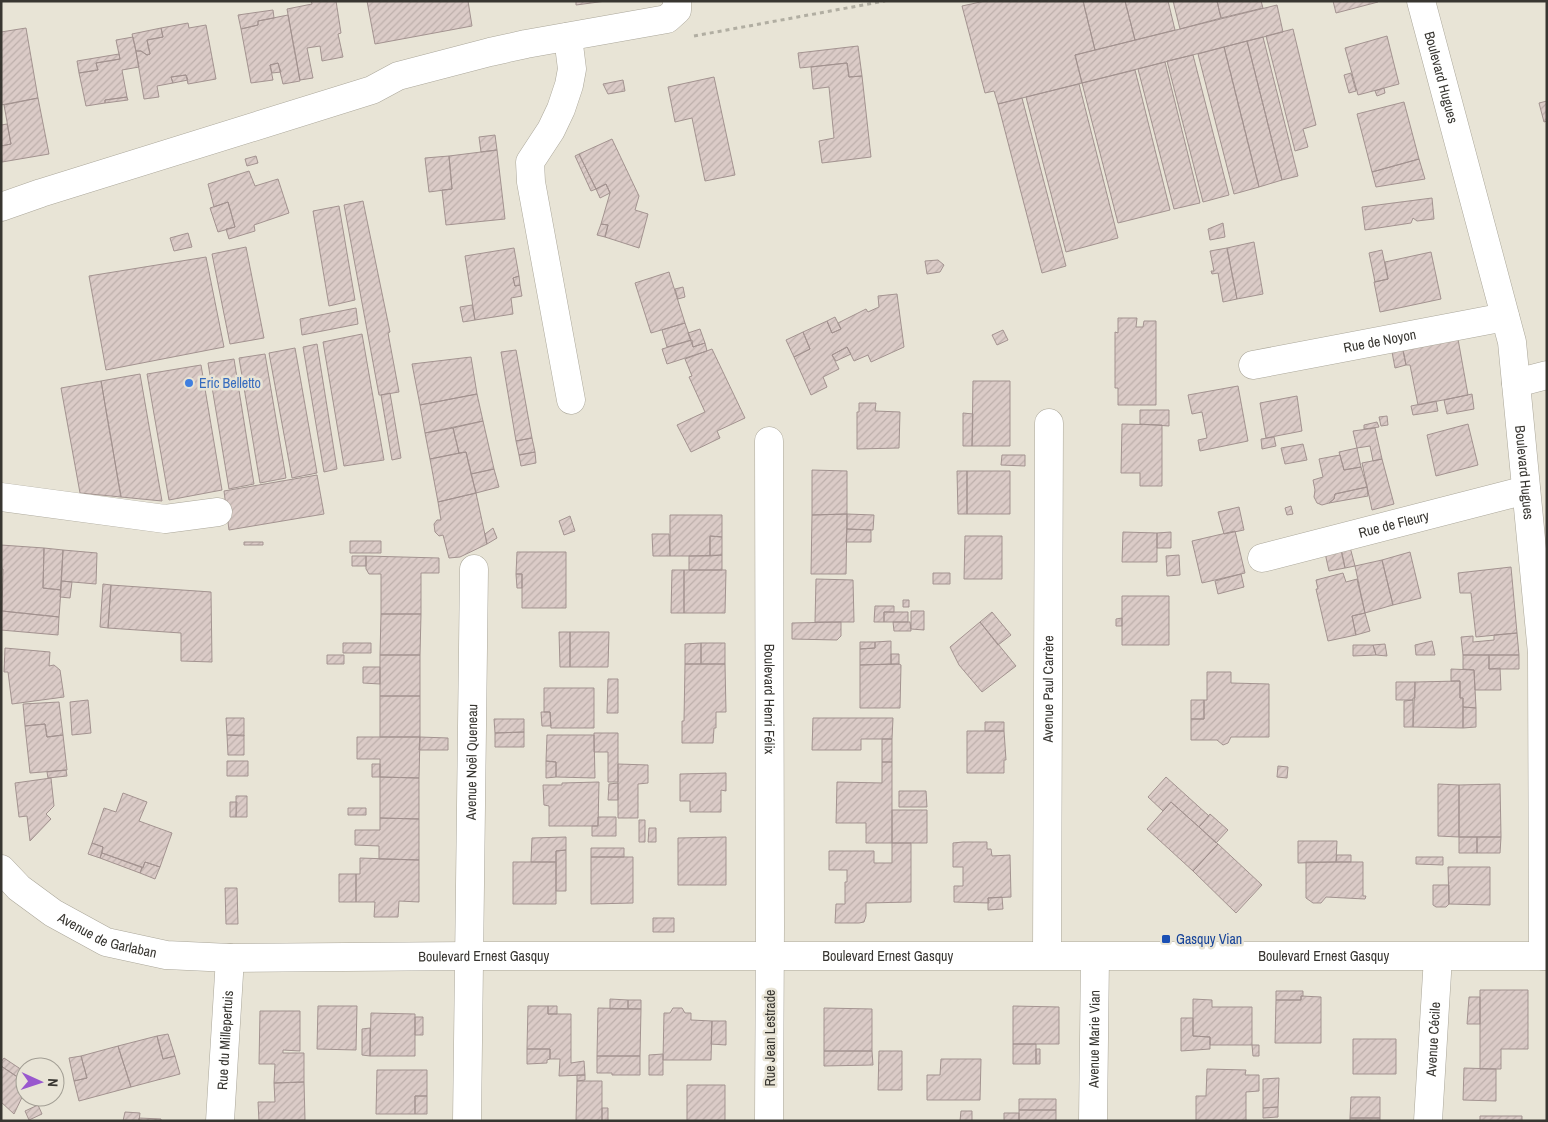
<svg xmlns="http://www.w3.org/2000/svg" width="1548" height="1122" font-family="'Archivo Narrow',sans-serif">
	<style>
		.building { fill: url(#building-hatch); stroke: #a39390 }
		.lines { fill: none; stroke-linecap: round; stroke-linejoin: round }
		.minor-casing { stroke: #aba79a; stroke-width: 29 }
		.path { stroke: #b1aea2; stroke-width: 3; stroke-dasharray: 4 4; stroke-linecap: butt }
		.minor { stroke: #fff; stroke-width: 28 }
		.shop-dot { fill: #3f7fe0; stroke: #e8e4d6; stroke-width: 2 }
		.transit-dot { fill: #1a4fb4; stroke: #e8e4d6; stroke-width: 2 }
		.labels { text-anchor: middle; stroke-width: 5; stroke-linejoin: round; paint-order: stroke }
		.street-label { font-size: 14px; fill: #383631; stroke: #e8e4d6 }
		.shop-label { font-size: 14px; fill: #366cbe; stroke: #e8e4d6; text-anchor: start }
		.transit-label { font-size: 14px; fill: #164399; stroke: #e8e4d6; text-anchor: start }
	</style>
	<defs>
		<pattern id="building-hatch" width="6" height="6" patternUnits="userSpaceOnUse" patternTransform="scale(1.25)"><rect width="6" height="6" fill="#dbcbc7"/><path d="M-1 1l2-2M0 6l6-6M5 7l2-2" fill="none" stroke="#bdafab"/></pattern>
	</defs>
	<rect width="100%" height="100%" fill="#e8e4d6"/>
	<path class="building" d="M311,1H336L341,33L338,34L343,57L322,61L320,46L307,48L313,78L300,80L287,9L312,4Z
		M367,1H468L472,26L375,44Z
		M576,1H606L576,5Z
		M985,1H1083L1095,50L1075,55L1082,83L998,104L994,91L985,93L962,6Z
		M1083,1H1125L1135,40L1095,50Z
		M1125,1H1168L1175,30L1135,40Z
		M1173,1H1217L1221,18L1180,29Z
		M1217,1H1261L1263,8L1221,18Z
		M1333,1H1378V2L1336,13Z
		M1277,5L1283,32L1082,83L1075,55Z
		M273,10L274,18L258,21V25L241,29L238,15Z
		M288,15L300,81L283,84L278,63L270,65L273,80L251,83L241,29L258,25V21Z
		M188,23L189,28L206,25L216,79L188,84L186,75L171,77L173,83L157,86L159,97L144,99L136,51H141L147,55L150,54L147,40L163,37L161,28Z
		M26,28L38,98L1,105V32Z
		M161,28L163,37L147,40L150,54L147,55L141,51H136L132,34Z
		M1293,29L1316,125L1303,129L1308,147L1295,151L1266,36Z
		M1387,36L1399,84L1358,95L1345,48Z
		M133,37L139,67L122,70L127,97L105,100V103L86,106L79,73L98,70L96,63L120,59L116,40Z
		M1263,37L1298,176L1282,180L1247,41Z
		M1247,41L1282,180L1259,187L1224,47Z
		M858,46L862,76L849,77L847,63L800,68L798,53Z
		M1224,47L1259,187L1234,194L1198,54Z
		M119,54L120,59L96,63L98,70L79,73L77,61Z
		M1193,55L1229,195L1203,202L1167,61Z
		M1165,62L1200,203L1174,209L1138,69Z
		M278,63L281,72L272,73L270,65Z
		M847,63L849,77L862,76L871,157L822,163L819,141L834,138L829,87L813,89L811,67Z
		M1135,70L1170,210L1118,223L1082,83Z
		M1351,73L1356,91L1349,93L1344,75Z
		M186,75L188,80L173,83L171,77Z
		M714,77L735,175L705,181L692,118L675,122L668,87Z
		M623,80L625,91L608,94L603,84Z
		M1079,84L1118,238L1066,252L1026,97Z
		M1384,88L1385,93L1377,96L1375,91Z
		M127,97L128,100L105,103V100Z
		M38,98L49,154L2,162L1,146L11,144L4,105Z
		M1022,98L1066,266L1042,273L998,104Z
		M1547,101V121L1544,122L1539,103Z
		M1404,102L1419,159L1372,172L1357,114Z
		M7,124L11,144L1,146V125Z
		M495,135L497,150L481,152L479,137Z
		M612,139L639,196L635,210L648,214L639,248L605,237L608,225L601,224L610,193L606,184L596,189L579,154Z
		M497,150L505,219L446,225L442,190L452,189L449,156Z
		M579,154L596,189L591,191L575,156Z
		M256,156L258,163L247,166L245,159Z
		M449,156L452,189L429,192L425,158Z
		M1419,159L1425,179L1376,187L1372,172Z
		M249,171L255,186L278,179L289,213L254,225L255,231L229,239L226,229L235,227L228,202L214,207L208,184Z
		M606,184L610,193L600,198L596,189Z
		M1432,198L1434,219L1417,221L1413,218L1411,223L1365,230L1362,207Z
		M363,201L390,332L388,333L399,392L381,395H379L344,205Z
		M228,202L235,227L218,232L210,208Z
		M339,206L355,300L329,306L313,211Z
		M1223,223L1225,237L1210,240L1208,229Z
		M601,224L608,225L605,237L597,235Z
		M188,233L192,247L174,251L170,238Z
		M1254,242L1263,294L1237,299L1227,248Z
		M246,247L264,338L230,344L212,254Z
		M514,248L519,276L513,278L515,286L520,285L522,296L511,298L513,314L475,320L465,256Z
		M1227,248L1237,299L1223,302L1218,273L1212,274L1211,271H1214L1210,251Z
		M1382,250L1388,279L1375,282L1369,253Z
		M1431,252L1441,299L1380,312L1374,282L1388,279L1385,262Z
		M206,257L224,347L106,370L89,276Z
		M938,260L944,265L940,272L927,274L925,261Z
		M669,272L685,323L651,333L635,283Z
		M519,276L520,285L515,286L513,278Z
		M683,287L685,297L678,299L675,289Z
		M897,294L904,347L871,362L868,355L854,361L847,347L832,355L839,369L823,377L827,387L811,395L794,357L810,349L803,332L827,321L832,333L841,329L838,323L866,309L868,312L879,307L878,296Z
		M472,305L475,320L463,322L460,307Z
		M356,308L358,324L302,335L300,319Z
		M835,317L841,329L832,333L827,321Z
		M1118,318H1137L1136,327H1143L1144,321H1156V405H1118V388H1115V332L1118,333Z
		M685,323L691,340L667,347L662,330Z
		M700,329L705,343L693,347L688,333Z
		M1003,330L1008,340L997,345L992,335Z
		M803,332L810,349L794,357L786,340Z
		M362,334L384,460L344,466L323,342Z
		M1458,339L1468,395L1418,405L1410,365H1406L1403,350Z
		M692,340L693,347L705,343L707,351L667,364L662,349Z
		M317,344L337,469L324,472L303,347Z
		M847,347L851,354L836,361L832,355Z
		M295,348L317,473L292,478L269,353Z
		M712,349L745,418L717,431L720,438L691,452L677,425L705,412L689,377L692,376L685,359Z
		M516,350L532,438L516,441L501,352Z
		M1403,350L1406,365L1395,368L1392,352Z
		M265,354L286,478L260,483L239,358Z
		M471,357L477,394L420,405L412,364Z
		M234,359L254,484L229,489L208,363Z
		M201,365L222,490L169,500L147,374Z
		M140,374L162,501L121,497L101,381Z
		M101,381L121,497L80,493L61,388Z
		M973,381H1010V446H972Z
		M1238,386L1248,441L1200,451L1198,440L1207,438L1202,412L1192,414L1188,395Z
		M390,393L401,458L392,460L381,395Z
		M477,394L483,421L425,433L420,405Z
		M1472,394L1474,409L1447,414L1444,400Z
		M1297,396L1302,431L1266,438L1260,403Z
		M1436,401L1438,411L1413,415L1411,406Z
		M859,403H876L875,411L900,412L899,448L857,449V412H859Z
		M1140,410H1169V426L1140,424Z
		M963,413L973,414L972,446H963Z
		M1387,416L1388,425L1381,426L1379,417Z
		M483,421L494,469L471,474L466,452L459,453L453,428Z
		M1377,422L1379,427L1364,429V425Z
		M1122,424L1162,425V486H1140V473H1121Z
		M1468,424L1478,465L1436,476L1427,435Z
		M453,428L459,453L430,459L425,433Z
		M1375,428L1382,459L1373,461L1370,446L1357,448L1353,431Z
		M1274,437L1276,446L1262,449L1261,439Z
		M532,438L535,452L519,455L516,441Z
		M1303,444L1307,460L1285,464L1281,448Z
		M1357,448L1361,467L1344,470L1339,452Z
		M466,452L476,493L438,502L430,459Z
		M535,452L536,463L521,466L519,455Z
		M1002,455H1025V466L1001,465Z
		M1340,455L1344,470L1361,467L1367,487L1335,494L1334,499L1329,503L1322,505L1317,503L1314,497L1315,490L1313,480L1323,477L1319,459Z
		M1382,459L1394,504L1372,510L1362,463Z
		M494,469L499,487L476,493L471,474Z
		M812,470L847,471V514L812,515Z
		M957,471H967V514H958Z
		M967,471H1010V514H967Z
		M317,475L324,514L229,530L224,491Z
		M1367,487L1368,496L1329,503L1334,499L1335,494Z
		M476,493L487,544L460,557L449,558L443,535L439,536L435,532L434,524L437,520H441L438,502Z
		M1291,506L1293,514L1287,515L1285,508Z
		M1239,507L1244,530L1224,534L1218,512Z
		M847,514L874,515L873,530L847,529Z
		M847,514L846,574H811L812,515Z
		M670,515H722V537L710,536V556H670Z
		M570,516L575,531L564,535L559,521Z
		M493,528L497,538L487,544L485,534Z
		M847,529L871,530V542H846Z
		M1235,531L1245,573L1202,583L1192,541Z
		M1123,532L1157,533V562H1122Z
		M1171,532V548H1157V533Z
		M652,534H669L670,556H653Z
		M710,536L722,537V555L710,556Z
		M965,536H1002V579H964Z
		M350,541H381V553H350Z
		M244,542H263V545H244Z
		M1,545L44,548L43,588L61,590L59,617L2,611L3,569H1Z
		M1350,547L1355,566L1345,568L1341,549Z
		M44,548L63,550L61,590L43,588Z
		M1341,549L1345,568L1329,571L1325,553Z
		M63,550L97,553L96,584L61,581Z
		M517,552H566V608H522V574H516Z
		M1410,552L1421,598L1393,605L1382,560Z
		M722,555V570H689V556Z
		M1179,555L1180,575L1167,576L1166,556Z
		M352,556H366V566H352Z
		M366,556L439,558V573H421V614H381V574H369L366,569Z
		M1382,560L1393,605L1365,613L1355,566Z
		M1511,567L1517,633L1476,637L1471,593H1460L1458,573Z
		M672,570H684V613H671Z
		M684,570H726L725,613H684Z
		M933,573H950V584H933Z
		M1343,573L1346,582L1357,579L1365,613L1352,616L1356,635L1328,641L1316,589H1318L1316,580Z
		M516,574H522V588H517Z
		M1241,574L1244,587L1218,594L1215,581Z
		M816,579L853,580L854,622H815Z
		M61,581L72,582L70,598L60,597Z
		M103,584L111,585L108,628L100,627Z
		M111,585L211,592L212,662L181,661V633L108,628Z
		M1122,596H1169V645H1122Z
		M903,600H909V607H903Z
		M875,606H894V612H884V622H874Z
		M2,611L59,617L58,635L1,630Z
		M911,611H924V630L911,629Z
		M884,612H908V622H884Z
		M992,612L1011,635L998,645L980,622Z
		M1365,613L1370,631L1356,635L1352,616Z
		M381,614H421L420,655H380Z
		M1122,618V626H1116V619Z
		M841,622V636L837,640L792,639V623Z
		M893,622H910L911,631H894Z
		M980,622L1016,666L982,692L959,665L950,647Z
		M559,632H570V667H560Z
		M570,632H609L608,667H570Z
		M1517,633L1519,655H1463L1461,637L1473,636V642L1494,640V635Z
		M891,641V664L860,665V649L875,648V642Z
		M1432,641L1435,655H1416L1415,645Z
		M860,642H875V648L860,649Z
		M343,643H371V653H343Z
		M701,643H725V664H701Z
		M701,643V664H685V644Z
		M1385,644L1387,656L1376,655L1373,645Z
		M1353,645H1373L1376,655L1353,656Z
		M5,648L50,652L49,666L54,665L60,670L64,697L12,704L8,672H4Z
		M891,654H899V664H891Z
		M327,655H344V664H327Z
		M380,655H420V696H380Z
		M1463,655H1489V669L1500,668L1501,690H1475L1474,670L1463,669Z
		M1489,655H1519V669H1489Z
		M685,664H725L726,712H716V728H714L713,743H682V721H684Z
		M899,664L901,665L900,708H860V665Z
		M363,667H380V684L363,683Z
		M1451,669L1474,670L1476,708L1463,707V698H1460V681H1451Z
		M1207,672H1231V683L1269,684V737H1231L1228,743L1223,745L1217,740H1191V719H1204V700H1207Z
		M608,679H618V713H607Z
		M1460,681V698H1463V728L1413,727L1415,682Z
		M1396,682H1415V698H1413V700H1396Z
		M544,688H594V728H551L550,712H544Z
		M380,696H420V737H380Z
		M88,700L91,733L72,735L70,702Z
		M1191,700H1204V719H1191Z
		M1413,700V727H1404V701Z
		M59,702L63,735L47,737L45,724L25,726L23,704Z
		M1463,707L1476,708V727L1463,728Z
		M541,712H550L551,726H542Z
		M226,718H244V736L227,735Z
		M813,718H893L892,739H861V750H812Z
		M494,719H524V732L495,733Z
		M985,722H1004V731H985Z
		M45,724L47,737L63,735L67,770L30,773L25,726Z
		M967,731H1004L1006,760H1004V773H967Z
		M524,732V747H495V733Z
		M594,733H618V782H608V752H594Z
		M227,735H244V755H228Z
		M547,735H594L595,778L556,777V762L546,761Z
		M357,737H420L419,778L380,777V759H357Z
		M420,737L448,738V750H419Z
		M882,739H892V762H882Z
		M227,761H248V776H227Z
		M546,761L556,762V777L546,778Z
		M882,762H892V843H866V823H836L837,782L882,783Z
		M372,764H380V777H372Z
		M618,764L648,765V783L638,784V818H618Z
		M1278,766L1288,767L1287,778L1277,777Z
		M66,770L67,776L48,778L47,772Z
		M726,773V791L721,790V812H690V801H680V774Z
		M380,777L419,778V819L380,818Z
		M1166,777L1209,816L1199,827L1171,802L1163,811L1148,797Z
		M51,778L54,806L46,814L51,819L30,841L27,816L19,817L15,783Z
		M599,782L598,826H549V806L544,805L543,785H562V783Z
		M618,783V800H608L609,784Z
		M1438,784L1459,785V837L1438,836Z
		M1500,784L1501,837H1459V785Z
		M899,791H926L927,807H899Z
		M123,793L147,802L139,821L172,833L160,867L145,862L143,868L102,853L103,847L92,843L104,808L116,812Z
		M236,796H247V817H236Z
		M230,802H237L236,817H230Z
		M1171,802L1218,844L1193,871L1147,829Z
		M348,808H366V815H348Z
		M892,810H927V843H892Z
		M1210,814L1228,830L1216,843L1199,827Z
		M598,817H616V836H592V826H598Z
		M380,818L419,819V860L379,859V846L355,845V830H380Z
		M639,820H645V842H639Z
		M649,828H656V842H648Z
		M566,837V850L556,851V862H531L532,838Z
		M726,837V885H678V838Z
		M1459,837H1477V853H1459Z
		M1477,837H1501L1500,853H1477Z
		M1298,841H1337L1336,862L1298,863Z
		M963,842H987V849H991L992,856L1010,855L1011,897L988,898L989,903L954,902V886H963V867H953V843Z
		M92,843L103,847L100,858L88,854Z
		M892,843H911V902L866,903V916L864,922L859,923H835L836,904H845V882H847V870H829V851H874V863H892Z
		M1218,844L1262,885L1236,913L1193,871Z
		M591,848H624V857H591Z
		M566,850V891H556V851Z
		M102,853L142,867L140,873L100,858Z
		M1337,855H1351V862H1336Z
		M591,857H633V903L591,904Z
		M1416,857H1443V865L1416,864Z
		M360,858L419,860V902L399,901L398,917H374L375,902H356V874H360Z
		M145,862L160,867L155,879L140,873Z
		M513,862H556V904H513Z
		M1306,862H1363V896H1366L1365,899L1326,897L1321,903H1313L1306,898Z
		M1448,867H1490V905L1449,904Z
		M339,874H356V902H339Z
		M1433,885H1449V904L1446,907H1436L1433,905Z
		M225,888H237L238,924H226Z
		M1002,897L1003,909L988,910V898Z
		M653,918H674V932H653Z
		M1480,990H1528V1049H1501V1069H1480Z
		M1276,991H1303V996H1301V1000H1276Z
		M1301,996L1321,997V1043H1275L1276,1000H1301Z
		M1469,997H1480V1024H1467Z
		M610,999L628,1000V1009H610Z
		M1193,999L1212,1000V1007H1252V1045H1210V1037L1193,1036Z
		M628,1000H641V1009H628Z
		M318,1006H357L356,1050L317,1049Z
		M528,1006H548V1014H571V1063L584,1061L585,1075L559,1076L560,1059H550V1049H527Z
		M548,1006H557V1014H548Z
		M1013,1006L1059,1007V1044H1013Z
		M598,1008L641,1009L640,1056H597Z
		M673,1008H682L685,1013H691V1020L712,1021L711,1060H663L664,1013H670Z
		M824,1008L872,1009V1051H824Z
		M260,1011H300V1051L283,1050V1053H304V1082L274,1083L275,1064H259Z
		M371,1013L415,1014V1056H370Z
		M415,1017H423V1035H415Z
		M1181,1018H1193V1036L1210,1037V1049L1181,1051Z
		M712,1021H726V1045L711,1044Z
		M370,1028V1056L362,1055V1029Z
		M168,1034L175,1056L163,1059L157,1036Z
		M157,1036L163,1059L175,1056L180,1074L131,1087L118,1046Z
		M1353,1039H1396V1074H1353Z
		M1013,1044H1036V1064H1013Z
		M1252,1045H1259V1056H1253Z
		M118,1046L131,1087L79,1101L74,1081L87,1078L81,1056Z
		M527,1049H550V1059L547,1060V1063L527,1064Z
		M1036,1049H1040V1064H1036Z
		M824,1051H872L873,1065L824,1066Z
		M879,1051H902V1090H878Z
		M663,1054V1075H649V1055Z
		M81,1056L87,1078L74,1081L69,1058Z
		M597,1056H640V1075H612V1073H597Z
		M4,1058L25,1072V1082L1,1066V1062Z
		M941,1059H981L980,1100H927V1075H940Z
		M1,1066L25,1082V1091L14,1114L1,1102Z
		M1464,1068L1496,1069V1101L1463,1100Z
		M1207,1069L1246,1070L1245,1075H1259V1091L1246,1092V1121H1196V1096H1206Z
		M377,1070H427V1096H415V1114H376Z
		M577,1075H585V1080L577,1081Z
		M1279,1078L1278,1107L1263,1108V1079Z
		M577,1081H602V1121H576Z
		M304,1082L305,1120L259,1121L258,1102H275L274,1083Z
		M687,1085H725V1121H687Z
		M415,1096H427V1114H415Z
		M1351,1097H1380V1118H1350Z
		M1019,1099H1056V1110H1019Z
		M38,1105L42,1114L29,1120L25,1111Z
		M1278,1107V1117L1263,1118V1108Z
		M602,1108H608V1121H602Z
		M1019,1110H1056V1121H1019Z
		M961,1111H972V1121H960Z
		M125,1112L140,1113L139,1121H123Z
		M1004,1113H1019V1121H1004Z
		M1480,1116H1522V1121H1480Z
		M139,1118L161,1119V1121H139Z
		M1350,1118H1380V1121H1350Z"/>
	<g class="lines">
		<defs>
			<g id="minor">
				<path id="s1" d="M1421,1L1512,342L1542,653L1543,956"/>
				<path d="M568,37L572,69L569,85L561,109L551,130L530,162L531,182L571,400"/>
				<path d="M1,207L41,193L372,90L398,76L490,52L526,44L667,19L677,10V1"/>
				<path id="s2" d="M1253,365L1505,317"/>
				<path d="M1516,383L1547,375"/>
				<path id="s3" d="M769,441L770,926L769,1121"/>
				<path d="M1,497L165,519L218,512"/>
				<path id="s4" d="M1262,558L1526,490"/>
				<path id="s5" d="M1,869L19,888L53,913L106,942L166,955L230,958L468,956H1547"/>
				<path id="s6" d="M1047,955L1049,423"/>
				<path id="s7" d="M220,1121L230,958"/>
				<path id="s8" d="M467,1121L474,569"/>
				<path id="s9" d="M1093,1121L1095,957"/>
				<path id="s10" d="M1428,1121L1438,957"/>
			</g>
		</defs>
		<use href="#minor" class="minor-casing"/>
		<path class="path" d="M694,36L885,1"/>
		<use href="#minor" class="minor"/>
	</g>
	<circle class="shop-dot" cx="189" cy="383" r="5"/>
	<rect class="transit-dot" x="1161" y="934" width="10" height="10" rx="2.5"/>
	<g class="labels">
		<g class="street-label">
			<text dy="5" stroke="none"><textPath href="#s1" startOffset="79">Boulevard Hugues</textPath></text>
			<text dy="5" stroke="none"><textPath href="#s2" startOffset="129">Rue de Noyon</textPath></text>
			<text dy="5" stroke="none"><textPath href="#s1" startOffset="484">Boulevard Hugues</textPath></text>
			<text dy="5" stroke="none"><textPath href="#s4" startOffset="136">Rue de Fleury</textPath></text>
			<text dy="5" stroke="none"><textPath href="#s6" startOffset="266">Avenue Paul Carrère</textPath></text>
			<text dy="5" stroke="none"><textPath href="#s3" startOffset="258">Boulevard Henri Félix</textPath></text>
			<text dy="5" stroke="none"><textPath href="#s8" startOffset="359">Avenue Noël Queneau</textPath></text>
			<text dy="5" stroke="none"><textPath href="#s5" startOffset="128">Avenue de Garlaban</textPath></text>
			<text dy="5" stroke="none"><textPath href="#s5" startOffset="912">Boulevard Ernest Gasquy</textPath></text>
			<text dy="5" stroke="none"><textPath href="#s5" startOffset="1348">Boulevard Ernest Gasquy</textPath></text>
			<text dy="5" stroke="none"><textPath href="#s5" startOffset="508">Boulevard Ernest Gasquy</textPath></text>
			<text transform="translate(770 1038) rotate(-90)" y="5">Rue Jean Lestrade</text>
			<text dy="5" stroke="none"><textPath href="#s9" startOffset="82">Avenue Marie Vian</textPath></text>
			<text dy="5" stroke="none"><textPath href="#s10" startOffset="82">Avenue Cécile</textPath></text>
			<text dy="5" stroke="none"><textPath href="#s7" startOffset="81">Rue du Millepertuis</textPath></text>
		</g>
		<g class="shop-label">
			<text x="199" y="388">Eric Belletto</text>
		</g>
		<g class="transit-label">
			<text x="1176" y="944">Gasquy Vian</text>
		</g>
	</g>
	<rect width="1548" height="1122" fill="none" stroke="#383631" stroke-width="5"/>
	<g transform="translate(40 1082) rotate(93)"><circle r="24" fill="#e8e4d6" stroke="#a29e94"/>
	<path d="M0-4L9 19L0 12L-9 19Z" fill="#9958ce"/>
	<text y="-8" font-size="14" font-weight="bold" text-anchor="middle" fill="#383631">N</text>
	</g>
</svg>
